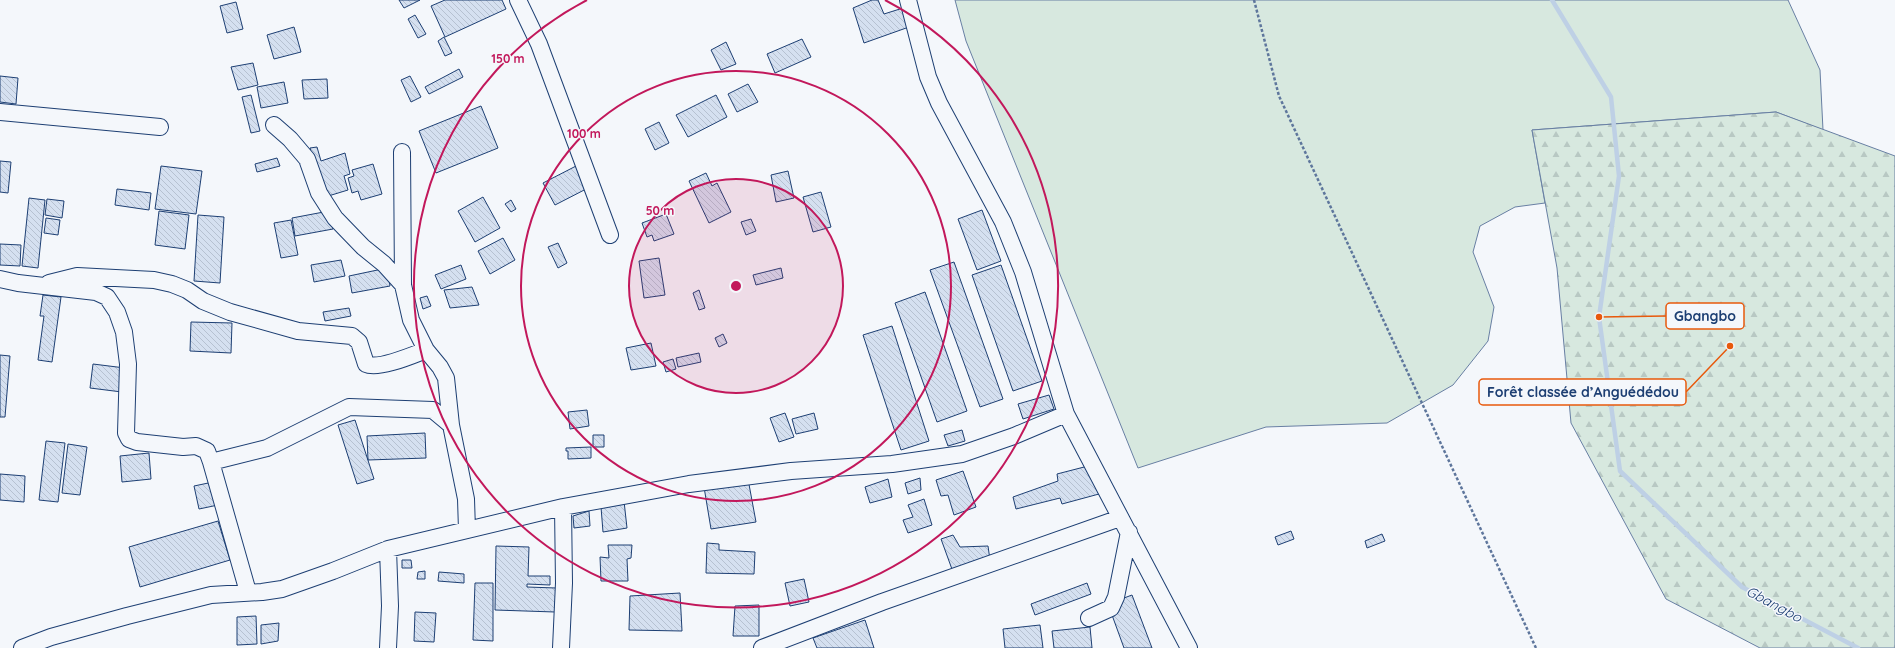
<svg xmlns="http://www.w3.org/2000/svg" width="1895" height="648" font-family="Quicksand,sans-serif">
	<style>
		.green { fill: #d7e8df; stroke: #687fa3 }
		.forest { fill: url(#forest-firs); stroke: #687fa3 }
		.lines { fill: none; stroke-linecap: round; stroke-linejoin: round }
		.stream { stroke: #bed0e5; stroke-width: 4.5 }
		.building { fill: url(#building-back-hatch); stroke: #1d3f73 }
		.minor-casing { stroke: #1d3f73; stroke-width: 18 }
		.path { stroke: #5e769c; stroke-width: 2.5; stroke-dasharray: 3 2; stroke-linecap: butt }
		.minor { stroke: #f4f7fb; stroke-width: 16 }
		.ring { fill: none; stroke: #c2185b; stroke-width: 2 }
		.labels { text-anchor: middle; stroke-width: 3; stroke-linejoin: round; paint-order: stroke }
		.water-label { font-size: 14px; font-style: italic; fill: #1d3f73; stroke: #f4f7fb }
		.centre { fill: #c2185b; stroke: #f4f7fb; stroke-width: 2 }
		.ring-label { font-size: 12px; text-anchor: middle; font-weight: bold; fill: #c2185b; stroke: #f4f7fb; stroke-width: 3; stroke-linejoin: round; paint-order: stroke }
		.leader { fill: none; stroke: #e8590c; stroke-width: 1.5 }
		.callout-dot { fill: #e8590c; stroke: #f4f7fb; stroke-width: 1.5 }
		.callout { fill: #f4f7fb; stroke: #e8590c; stroke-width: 1.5 }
		.callout-label { font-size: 14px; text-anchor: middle; font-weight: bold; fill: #1d3f73 }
	</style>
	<defs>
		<pattern id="forest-firs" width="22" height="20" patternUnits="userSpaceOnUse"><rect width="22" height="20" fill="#d7e8df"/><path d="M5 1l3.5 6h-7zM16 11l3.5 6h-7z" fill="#b8c8c3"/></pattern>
		<pattern id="building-back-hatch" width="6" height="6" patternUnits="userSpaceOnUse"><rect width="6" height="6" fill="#d5e0f0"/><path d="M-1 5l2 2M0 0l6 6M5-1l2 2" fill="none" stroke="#b6c1d1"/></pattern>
	</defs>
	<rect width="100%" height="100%" fill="#f4f7fb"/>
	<path class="green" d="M955,0H1788L1820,70L1823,130L1776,112L1532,130L1545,203L1515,207L1480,226L1473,252L1494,307L1488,341L1453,385L1387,423L1266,427L1138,468L966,41Z"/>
	<path class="forest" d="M1776,112L1895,156V648H1760L1666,599L1571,423L1557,268L1532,130Z"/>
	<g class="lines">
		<path class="stream" d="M1552,0L1611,97L1619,176L1599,317L1620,471L1742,587L1858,648"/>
	</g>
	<path class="building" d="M399,0H420L404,8Z
		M445,0H502L506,9L445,37L431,6Z
		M872,0H878L884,14L903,8L909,27L864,43L853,8Z
		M236,2L243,29L227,33L220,6Z
		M415,15L426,34L418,38L408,19Z
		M294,27L301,52L274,59L267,35Z
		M444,37L452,53L445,56L438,41Z
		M802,39L811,57L775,73L767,54Z
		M726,42L736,64L721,70L711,50Z
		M253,63L258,85L238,90L231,67Z
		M459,69L463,77L429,94L425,87Z
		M0,76L18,78L16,104L0,102Z
		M410,76L421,97L411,102L401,80Z
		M327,79L328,98L304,99L302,80Z
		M284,82L288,103L261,108L257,87Z
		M748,84L758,102L737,112L728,94Z
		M251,95L260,131L251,133L242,97Z
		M716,95L727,117L688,137L676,115Z
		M481,106L498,148L436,173L419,131Z
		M659,122L669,143L655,150L645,129Z
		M317,147L321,161L345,153L350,174L344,176L348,190L325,197L318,183L310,148Z
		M277,158L280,166L257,172L255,164Z
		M0,161L11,162L8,193L0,192Z
		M373,164L382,194L361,200L358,191L352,193L348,178L354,176L352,170Z
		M578,165L590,187L555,205L543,183Z
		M161,166L202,171L196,214L155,209Z
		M788,171L794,198L776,202L771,175Z
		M706,173L712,186L717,183L731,212L709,223L689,181Z
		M117,189L151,193L149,210L115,205Z
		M821,192L831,227L813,232L803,197Z
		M483,197L500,228L475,242L458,211Z
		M29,198L45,200L38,268L22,266Z
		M47,199L64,201L62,218L45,215Z
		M511,200L516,209L511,212L505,204Z
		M982,210L1001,261L977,270L958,219Z
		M159,211L189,215L185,249L155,245Z
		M329,211L333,229L295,236L292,218Z
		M666,214L674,234L654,241L652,235L647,237L642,223Z
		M198,215L224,217L220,283L194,281Z
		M46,218L60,220L58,235L44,233Z
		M751,219L756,231L746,235L741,222Z
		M291,220L298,255L281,258L274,223Z
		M503,238L515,260L490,274L478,251Z
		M558,243L567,263L558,268L548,247Z
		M0,244L21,245L20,266L0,265Z
		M659,258L665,295L644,298L639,261Z
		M341,260L345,276L314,282L311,265Z
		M954,262L1003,399L980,407L930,270Z
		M461,265L466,279L441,289L435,275Z
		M1001,265L1042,381L1013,391L972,275Z
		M387,268L390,286L352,293L349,276Z
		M781,268L783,278L756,285L753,275Z
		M472,287L479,305L450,308L444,290Z
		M699,290L705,308L699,310L693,293Z
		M925,292L967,411L937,422L895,303Z
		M43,295L61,297L52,362L38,360L44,316H40Z
		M427,296L431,306L423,309L420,298Z
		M349,308L351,316L325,321L323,312Z
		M191,322L232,323L231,353L190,351Z
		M892,326L929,441L901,450L863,335Z
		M723,334L727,343L719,347L715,338Z
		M651,343L656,366L631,370L626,348Z
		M699,353L701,362L678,367L676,358Z
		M0,355L10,356L5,417H0Z
		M673,359L676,369L666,372L663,362Z
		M93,364L125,368L122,392L90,388Z
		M1049,395L1054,409L1023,419L1018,404Z
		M587,410L589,426L570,429L568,412Z
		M785,413L794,437L779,442L770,418Z
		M814,413L818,429L796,434L792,419Z
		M355,420L374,479L357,484L338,425Z
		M962,430L965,441L948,446L944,435Z
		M425,433L426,458L368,460L367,436Z
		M593,435H604V447H593Z
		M46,441L65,443L58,502L39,500Z
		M68,444L87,447L80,495L62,493Z
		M591,447V458L568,459V451H566V448Z
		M149,453L151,479L122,482L120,456Z
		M1088,466L1099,494L1062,504L1060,498L1016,509L1013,497L1058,481L1057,474Z
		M963,471L976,507L954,515L948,495L941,496L936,480Z
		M0,474L25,476L24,502L0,500Z
		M920,478L921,490L908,494L905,483Z
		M748,479L756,522L711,529L704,487Z
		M888,479L892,497L870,503L865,487Z
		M213,482L218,505L199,509L194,486Z
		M924,499L932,525L908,533L903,520L913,517L908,505Z
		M624,501L627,528L603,532L601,507Z
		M589,511L590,526L574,528L573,516Z
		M218,521L230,560L140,587L129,547Z
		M1291,531L1294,539L1278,545L1275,537Z
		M1382,534L1385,541L1367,548L1365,541Z
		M953,535L960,547L988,546L990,560L953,572L941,539Z
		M707,543L719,544V550L755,552L754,574L706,573Z
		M608,545H632L631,558L627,559L628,581H601L600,557L609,558Z
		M496,546L529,547L528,576H550V585L527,584V587L556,588L555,612L495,610Z
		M402,560H411L412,568H402Z
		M425,571V579H417L418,572Z
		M439,572L464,574V583L438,581Z
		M804,579L809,602L790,606L785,583Z
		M475,583H493V641L473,640Z
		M1087,583L1091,594L1035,615L1031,604Z
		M680,593L682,631L629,630L630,596Z
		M1132,595L1152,648H1124L1108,604Z
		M759,605V636H733L735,606Z
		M415,612L436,613L434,642L414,641Z
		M256,616L257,644L237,645V617Z
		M865,620L874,648H817L813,638Z
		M279,623L278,641L261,644V625Z
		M1040,625L1043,648H1005L1003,629Z
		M1090,627L1092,648H1054L1052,631Z"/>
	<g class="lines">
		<defs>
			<path id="minor" d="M518,0L539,44L610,235
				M908,0L928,77L939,103L1003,222L1023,272L1066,414L1189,648
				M0,112L160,127
				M274,125L290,139L307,159L319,193L335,218L363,247L384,264L403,285
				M402,152L403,285L411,320L426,350L440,367L446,378L451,425L466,499L467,530
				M0,279L18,283L96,292L107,297L117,312L124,332L128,364L126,433L129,439L137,442L183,447L196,446L207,451L211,462L248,592
				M49,283L77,276L154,280L172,284L187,290L203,301L230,312L298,331L352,336L359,342L366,364C378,370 413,355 426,350
				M211,462L267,448L349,407L433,410L451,425
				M388,549L390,606L388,648
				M1089,618L1111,608L1116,597L1129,532
				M22,648L51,637L127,616L211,595L262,592L282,589L333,571L388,549L563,507L689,484L791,471L892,464L962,454L1014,436L1066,414
				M561,648L564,583L563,507
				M762,648L882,602L1120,518"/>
		</defs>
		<use href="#minor" class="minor-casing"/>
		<path class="path" d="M1254,0L1279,96L1536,648"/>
		<use href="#minor" class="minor"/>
	</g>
	<circle cx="736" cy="286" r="107" fill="#c2185b" fill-opacity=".12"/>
	<g class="ring">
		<circle cx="736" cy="286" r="107"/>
		<circle cx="736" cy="286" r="215"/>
		<path d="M885 0A322 322 0 1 1 587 0"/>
	</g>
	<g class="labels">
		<g class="water-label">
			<text transform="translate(1774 604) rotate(28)" y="5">Gbangbo</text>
		</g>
	</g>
	<circle cx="736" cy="286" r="6" class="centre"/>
	<g class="ring-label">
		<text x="508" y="63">150 m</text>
		<text x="584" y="138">100 m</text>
		<text x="660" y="215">50 m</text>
	</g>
	<path class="leader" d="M1599 317L1666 316M1730 346L1686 392"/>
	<g class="callout-dot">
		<circle cx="1599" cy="317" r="4"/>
		<circle cx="1730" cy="346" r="4"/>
	</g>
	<g class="callout">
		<rect x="1666" y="303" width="78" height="26" rx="4"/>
		<rect x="1479" y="379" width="207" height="26" rx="4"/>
	</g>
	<g class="callout-label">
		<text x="1705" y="321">Gbangbo</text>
		<text x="1583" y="397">Forêt classée d’Anguédédou</text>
	</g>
</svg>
